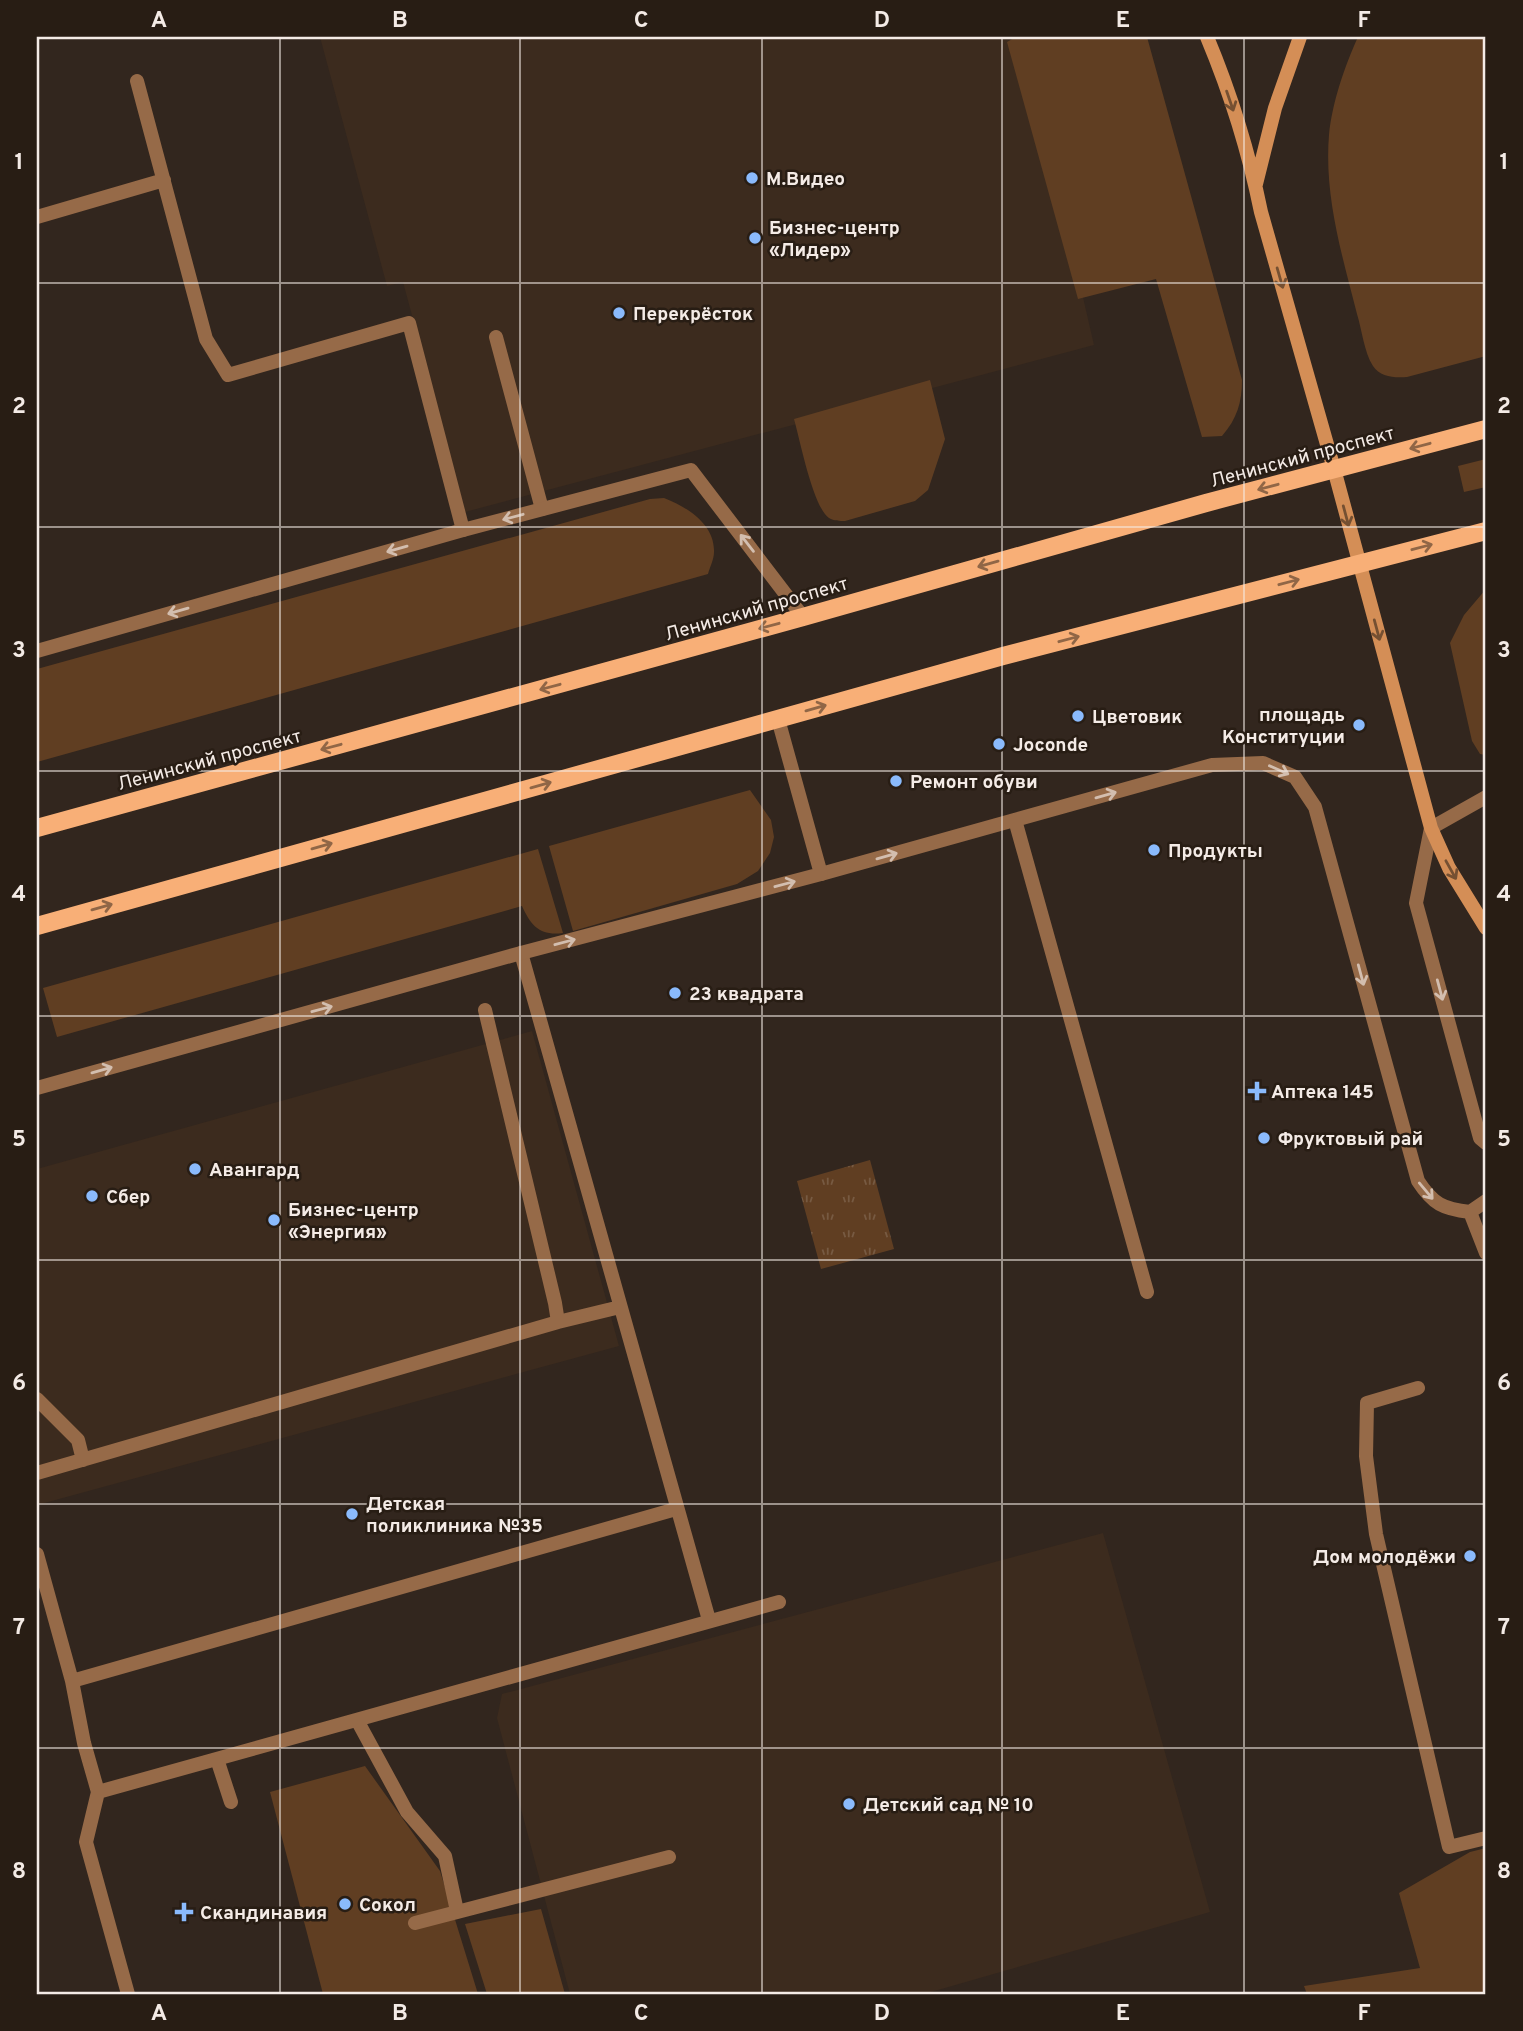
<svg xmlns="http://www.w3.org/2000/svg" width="1523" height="2031" font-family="Overpass,sans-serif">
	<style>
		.built { fill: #3c2b1e }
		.grass { fill: #603e22 }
		.park { fill: url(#park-tufts) }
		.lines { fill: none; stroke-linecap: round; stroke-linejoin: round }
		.lane { stroke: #966a48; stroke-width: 14 }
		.street { stroke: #966a48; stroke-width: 14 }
		.secondary { stroke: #d48e56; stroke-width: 14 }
		.primary { stroke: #f8af77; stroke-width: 18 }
		.oneway { stroke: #755032 }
		.oneway2 { stroke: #906646 }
		.oneway3 { stroke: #d3beaf }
		.grid { fill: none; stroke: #f4ebe6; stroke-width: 2; stroke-opacity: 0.55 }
		.poi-dot { fill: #8abafc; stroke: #281d14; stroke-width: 2.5 }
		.labels { text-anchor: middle; stroke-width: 5; stroke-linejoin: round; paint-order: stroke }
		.poi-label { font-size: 19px; font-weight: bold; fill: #f4ebe6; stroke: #281d14; text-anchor: start }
		.street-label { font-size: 19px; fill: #f4ebe6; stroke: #281d14 }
		.neatline { fill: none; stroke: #f4ebe6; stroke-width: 2.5 }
		.grid-label { font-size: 23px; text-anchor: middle; font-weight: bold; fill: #f4ebe6 }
	</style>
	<defs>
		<pattern id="park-tufts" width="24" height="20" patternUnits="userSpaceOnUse" patternTransform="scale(1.75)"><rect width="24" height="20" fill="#603e22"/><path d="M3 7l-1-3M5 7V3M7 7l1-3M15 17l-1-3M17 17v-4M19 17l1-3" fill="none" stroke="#775a42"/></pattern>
	</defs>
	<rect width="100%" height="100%" fill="#32261e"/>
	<path class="built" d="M320,37H1023L1094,345L465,512L403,282L387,286Z
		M532,1031L619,1346L37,1505V1169Z
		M1103,1533L1210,1912L924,1994H570L497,1718L502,1694Z"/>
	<path class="grass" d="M1016,37H1147L1242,380C1242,402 1237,419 1222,436L1202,437L1156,279L1078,299L1007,42Z
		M1358,37H1486V356L1407,377C1394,378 1380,377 1373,366C1364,352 1362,330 1357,314C1342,255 1324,196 1329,135C1332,103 1345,65 1358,37Z
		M930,380L945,439L928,490L915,501L845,521C840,521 834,521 829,518C813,507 800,440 794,419Z
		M1486,459V487L1464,492L1458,466Z
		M664,498C687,507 715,524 714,552C714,559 710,567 708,574L37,762V669L650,499Z
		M1486,589V755L1480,754L1472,741L1450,643L1464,615Z
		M750,790L771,820L774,837L770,853L758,871L737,884L573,931L549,846Z
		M538,849L563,933C540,936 531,926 522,906L57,1037L43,988Z
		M365,1766L440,1871L478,1994H323L270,1792Z
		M1486,1848V1994H1307L1304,1986L1420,1968L1399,1893L1470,1852Z
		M541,1909L565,1994H487L465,1924Z"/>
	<path class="park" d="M870,1160L894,1249L821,1269L797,1181Z"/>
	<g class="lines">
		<path class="lane" d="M137,81L206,339L228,375L409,323L463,530
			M37,217L164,180
			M496,337L542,509
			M1486,797L1431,828L1416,903L1480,1138L1486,1143
			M1015,820L1147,1292
			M821,874L1212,765L1263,763L1295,777L1315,807L1418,1181C1433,1204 1443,1209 1470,1212L1486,1201
			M521,953L709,1620
			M485,1010L555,1303L558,1322
			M1470,1212L1486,1253
			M1418,1388L1367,1403L1366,1456L1376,1534L1449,1847L1486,1838
			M37,1399L78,1440L83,1460
			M37,1473L558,1322L620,1307
			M37,1554L72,1681L84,1743L98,1792L779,1602
			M72,1681L676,1509
			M357,1720L407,1812L445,1856L457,1911
			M217,1759L231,1802
			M98,1792L86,1842L128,1994
			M415,1923L669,1857"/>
		<path class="street" d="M37,651L463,530L691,470L803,617
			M37,1088L521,953L821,874L778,719"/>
		<path class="secondary" d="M1207,37C1230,92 1249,153 1261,212L1334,469L1431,828L1449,868L1486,928
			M1256,184L1275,108L1300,37"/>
		<path class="primary" d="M37,828L803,617L1206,503L1486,429
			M37,926L1003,656L1486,531"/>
	</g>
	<defs><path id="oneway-shaft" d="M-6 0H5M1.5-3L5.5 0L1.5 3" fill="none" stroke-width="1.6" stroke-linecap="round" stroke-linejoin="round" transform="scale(1.75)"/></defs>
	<g class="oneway">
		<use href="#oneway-shaft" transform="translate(1230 101) rotate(71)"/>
		<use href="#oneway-shaft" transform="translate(1280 278) rotate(74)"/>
		<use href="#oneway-shaft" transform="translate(1346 516) rotate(75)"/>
		<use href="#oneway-shaft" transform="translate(1377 630) rotate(75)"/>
		<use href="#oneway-shaft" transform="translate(1451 870) rotate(61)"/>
	</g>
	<g class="oneway2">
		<use href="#oneway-shaft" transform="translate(1420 446) rotate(165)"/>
		<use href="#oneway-shaft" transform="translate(1268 487) rotate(165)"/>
		<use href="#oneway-shaft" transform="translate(1422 547) rotate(-15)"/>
		<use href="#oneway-shaft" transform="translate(988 564) rotate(164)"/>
		<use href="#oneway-shaft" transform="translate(1289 582) rotate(-15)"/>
		<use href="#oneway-shaft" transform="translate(769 626) rotate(165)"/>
		<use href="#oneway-shaft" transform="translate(1069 639) rotate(-15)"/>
		<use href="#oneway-shaft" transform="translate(550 687) rotate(165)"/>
		<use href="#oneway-shaft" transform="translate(816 708) rotate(-16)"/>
		<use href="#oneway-shaft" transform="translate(331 747) rotate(165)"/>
		<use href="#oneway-shaft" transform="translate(541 785) rotate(-16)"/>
		<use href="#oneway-shaft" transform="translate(322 846) rotate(-16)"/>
		<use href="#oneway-shaft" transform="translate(102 907) rotate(-16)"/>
	</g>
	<g class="oneway3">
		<use href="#oneway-shaft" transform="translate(513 517) rotate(165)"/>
		<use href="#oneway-shaft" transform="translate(747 543) rotate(-128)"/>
		<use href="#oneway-shaft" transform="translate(397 549) rotate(164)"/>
		<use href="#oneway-shaft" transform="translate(178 611) rotate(164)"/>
		<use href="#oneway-shaft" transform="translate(1279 770) rotate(24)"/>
		<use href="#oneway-shaft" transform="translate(1106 795) rotate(-16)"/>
		<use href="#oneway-shaft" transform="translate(887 856) rotate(-16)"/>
		<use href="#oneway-shaft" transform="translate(785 884) rotate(-15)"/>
		<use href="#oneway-shaft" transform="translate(565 942) rotate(-15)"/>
		<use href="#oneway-shaft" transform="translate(1361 975) rotate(75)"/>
		<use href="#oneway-shaft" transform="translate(1440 990) rotate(75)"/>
		<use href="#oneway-shaft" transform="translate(322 1009) rotate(-15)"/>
		<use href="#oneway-shaft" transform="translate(102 1070) rotate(-16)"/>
		<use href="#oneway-shaft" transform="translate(1426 1191) rotate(50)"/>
	</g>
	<path class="grid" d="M280,37V1994M520,37V1994M762,37V1994M1002,37V1994M1244,37V1994M37,283H1486M37,527H1486M37,771H1486M37,1016H1486M37,1260H1486M37,1504H1486M37,1748H1486"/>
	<g class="poi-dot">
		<circle cx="752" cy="178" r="7"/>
		<circle cx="755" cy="238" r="7"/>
		<circle cx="619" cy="313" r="7"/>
		<circle cx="1078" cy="716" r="7"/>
		<circle cx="1359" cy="725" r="7"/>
		<circle cx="999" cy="744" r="7"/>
		<circle cx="896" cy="781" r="7"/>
		<circle cx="1154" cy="850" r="7"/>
		<circle cx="675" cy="993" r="7"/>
		<path d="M1253.5 1080.5h7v7h7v7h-7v7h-7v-7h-7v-7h7z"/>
		<circle cx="1264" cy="1138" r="7"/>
		<circle cx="195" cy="1169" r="7"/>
		<circle cx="92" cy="1196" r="7"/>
		<circle cx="274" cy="1220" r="7"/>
		<circle cx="352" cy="1514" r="7"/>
		<circle cx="1470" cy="1556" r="7"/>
		<circle cx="849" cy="1804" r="7"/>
		<circle cx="345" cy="1904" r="7"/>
		<path d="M180.5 1901.5h7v7h7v7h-7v7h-7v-7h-7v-7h7z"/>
	</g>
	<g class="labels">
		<g class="poi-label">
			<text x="766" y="185">М.Видео</text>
			<text x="769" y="234">Бизнес-центр<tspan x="769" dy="22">«Лидер»</tspan></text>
			<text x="633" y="320">Перекрёсток</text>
			<text x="1345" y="721" text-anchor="end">площадь<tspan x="1345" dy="22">Конституции</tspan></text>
			<text x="1092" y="723">Цветовик</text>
			<text x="1013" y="751">Joconde</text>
			<text x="910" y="788">Ремонт обуви</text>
			<text x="1168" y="857">Продукты</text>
			<text x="689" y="1000">23 квадрата</text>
			<text x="1271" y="1098">Аптека 145</text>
			<text x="1278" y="1145">Фруктовый рай</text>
			<text x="209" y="1176">Авангард</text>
			<text x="106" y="1203">Сбер</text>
			<text x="288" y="1216">Бизнес-центр<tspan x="288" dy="22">«Энергия»</tspan></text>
			<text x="366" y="1510">Детская<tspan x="366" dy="22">поликлиника №35</tspan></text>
			<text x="1456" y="1563" text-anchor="end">Дом молодёжи</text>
			<text x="863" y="1811">Детский сад № 10</text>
			<text x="359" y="1911">Сокол</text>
			<text x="200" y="1919">Скандинавия</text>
		</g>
		<g class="street-label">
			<text transform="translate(1302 456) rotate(-15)" y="7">Ленинский проспект</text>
			<text transform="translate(756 608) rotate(-16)" y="7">Ленинский проспект</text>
			<text transform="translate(209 759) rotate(-15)" y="7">Ленинский проспект</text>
		</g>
	</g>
	<rect width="1523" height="2031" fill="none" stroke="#281d14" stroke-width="77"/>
	<rect x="38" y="38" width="1446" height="1955" class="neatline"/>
	<g class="grid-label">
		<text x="159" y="27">A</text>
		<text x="400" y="27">B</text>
		<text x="641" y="27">C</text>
		<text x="882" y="27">D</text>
		<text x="1123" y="27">E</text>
		<text x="1364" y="27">F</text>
		<text x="19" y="169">1</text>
		<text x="1504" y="169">1</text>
		<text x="19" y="413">2</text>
		<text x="1504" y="413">2</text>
		<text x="19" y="657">3</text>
		<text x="1504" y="657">3</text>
		<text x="19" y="901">4</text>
		<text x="1504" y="901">4</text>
		<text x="19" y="1146">5</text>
		<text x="1504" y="1146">5</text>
		<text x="19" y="1390">6</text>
		<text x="1504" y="1390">6</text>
		<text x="19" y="1634">7</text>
		<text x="1504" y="1634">7</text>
		<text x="19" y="1878">8</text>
		<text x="1504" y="1878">8</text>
		<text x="159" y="2020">A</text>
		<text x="400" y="2020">B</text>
		<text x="641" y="2020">C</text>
		<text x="882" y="2020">D</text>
		<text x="1123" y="2020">E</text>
		<text x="1364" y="2020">F</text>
	</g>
</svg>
